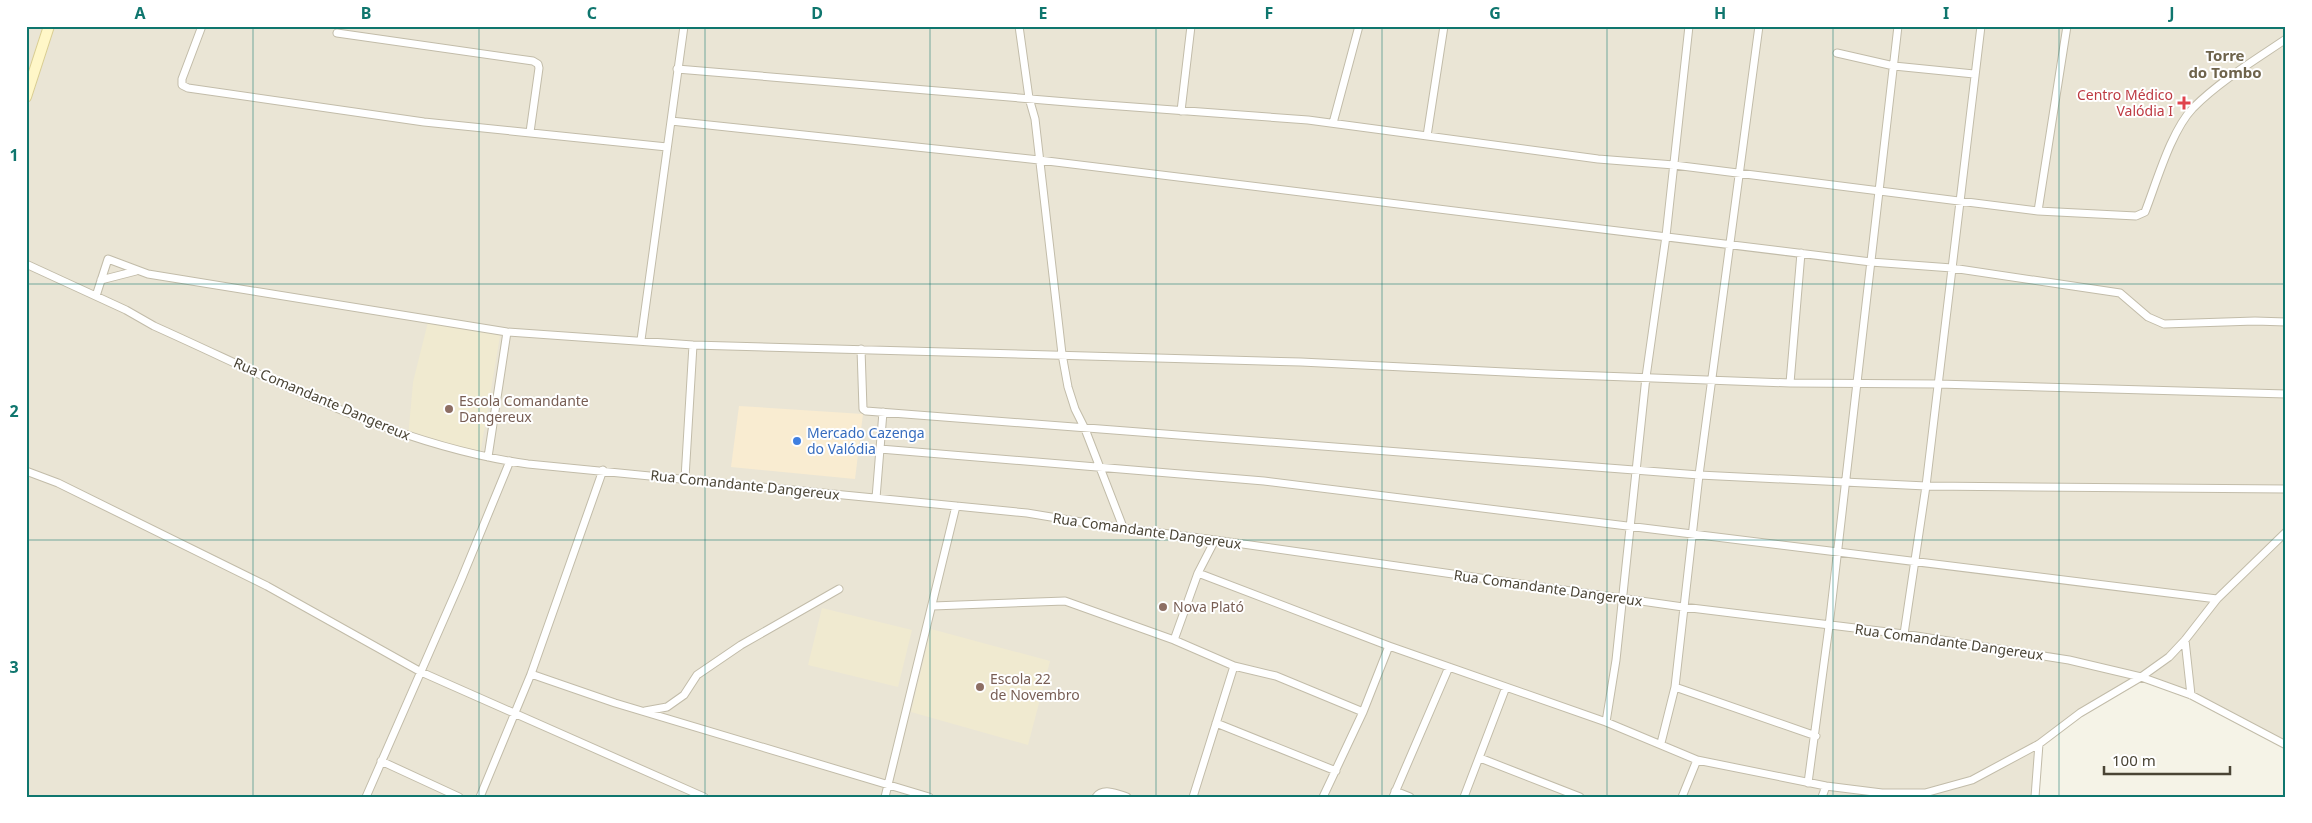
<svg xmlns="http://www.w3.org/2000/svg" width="2312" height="823" font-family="'Noto Sans',sans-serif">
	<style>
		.residential { fill: #eae5d5 }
		.commercial { fill: #f9ecd1 }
		.education { fill: #f0ead0 }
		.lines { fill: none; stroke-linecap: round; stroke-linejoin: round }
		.minor-casing { stroke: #c2bca9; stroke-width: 9 }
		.secondary-casing { stroke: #dace92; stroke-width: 12 }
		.minor { stroke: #fff; stroke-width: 7 }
		.secondary { stroke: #fff7c8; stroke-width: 10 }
		.grid { fill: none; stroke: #0f766e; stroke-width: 1; stroke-opacity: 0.55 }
		.health-dot { fill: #e0444e; stroke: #fff; stroke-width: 2 }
		.education-dot { fill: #8d6e63; stroke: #fff; stroke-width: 2 }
		.shop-dot { fill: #3f7fe0; stroke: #fff; stroke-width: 2 }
		.labels { text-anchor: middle; stroke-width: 4; stroke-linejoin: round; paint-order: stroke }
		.health-label { font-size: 14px; fill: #be3a42; stroke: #fff; text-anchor: end }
		.street-label { font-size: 14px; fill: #4a4435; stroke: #fff }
		.education-label { font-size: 14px; fill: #785e54; stroke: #fff; text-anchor: start }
		.shop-label { font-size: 14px; fill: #366cbe; stroke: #fff; text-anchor: start }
		.neighbourhood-label { font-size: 15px; font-weight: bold; fill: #6e634b; stroke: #fff }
		.neatline { fill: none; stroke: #0f766e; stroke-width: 2 }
		.grid-label { font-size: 16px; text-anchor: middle; font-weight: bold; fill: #0f766e }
	</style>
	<rect width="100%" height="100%" fill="#f5f3e7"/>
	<path class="residential" d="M26,26H2286V745L2191,695L2141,677L2080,713L2039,744L2035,797H26Z"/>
	<path class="commercial" d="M739,406L863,414L855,479L731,467Z"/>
	<path class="education" d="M429,318L501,330L480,455L408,437L413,382Z
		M822,608L912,630L898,687L808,665Z
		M931,629L1050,661L1028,745L911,712Z"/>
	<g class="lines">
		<defs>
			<path id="minor" d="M202,26L182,79V85L188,88L424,122L667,147
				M1019,26L1029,98L1035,119L1062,354L1068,387L1075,409L1085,429L1123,527
				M337,33L533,61L538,64L539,68L530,132
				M1837,53L1894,66L1974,74
				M677,69L1079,103L1308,120L1598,159L1674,165L2038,211L2136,216L2145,212C2157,181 2171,131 2193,108C2220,81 2255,60 2286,39
				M1181,111L1191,26
				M671,121L1039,160L1871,262L1952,268L2120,293L2148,317L2164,324L2255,321L2286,322
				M1333,123L1359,26
				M1427,136L1444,26
				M2038,211L2067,26
				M26,264L126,310L154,326C275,380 396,446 528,464L1027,513L1093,524L1215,540L1683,607L1904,634L2069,660L2141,677L2191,695L2286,745
				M101,280L136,271
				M96,296L108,259L148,274L507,332L693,345L1301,362L1547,374L1790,383L1938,384L2286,394
				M641,340L684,26
				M861,349L863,409L866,411L1699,475L1926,486L2286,489
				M1790,383L1801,253
				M880,449L1264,481L2217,599
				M488,457L507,332
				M26,471L58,483L267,586L421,672L704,797
				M685,478L693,345
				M876,498L883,412
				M1198,573L1389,646L1606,722L1697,760L1826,786L1882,793H1925L1972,780L2039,744L2080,713L2141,677L2169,657L2185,640L2217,599L2286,532
				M933,606L1065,601L1174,640L1234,666L1276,676L1363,712
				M1904,634L1926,486L1981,26
				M1174,640L1198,573L1215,540
				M2185,640L2191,695
				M531,674L615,703L929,797
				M1675,687L1816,736
				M645,711L667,707L684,695L697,675L741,645L839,589
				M1606,722L1616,660L1646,377L1666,236L1689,26
				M1216,723L1336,771
				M1661,743L1675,687L1699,475L1759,26
				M1480,758L1580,797
				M381,761L459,797
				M1808,783L1829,626L1898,26
				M1395,791L1410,797
				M366,797L461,580L510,461
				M480,797L531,674L603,470
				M885,797L956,506
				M1096,797C1103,787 1118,794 1127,797
				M1193,797L1234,666
				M1323,797L1363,712L1389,646
				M1393,797L1449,667
				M1464,797L1506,687
				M1682,797L1697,760
				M1822,797L1826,786
				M2035,797L2039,744"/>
			<path id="secondary" d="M26,97L49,26"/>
		</defs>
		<use href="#minor" class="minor-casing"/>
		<use href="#secondary" class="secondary-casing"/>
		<use href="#minor" class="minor"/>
		<use href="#secondary" class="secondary"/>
	</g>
	<path class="grid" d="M253,26V797M479,26V797M705,26V797M930,26V797M1156,26V797M1382,26V797M1607,26V797M1833,26V797M2059,26V797M26,284H2286M26,540H2286"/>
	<path class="health-dot" d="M2181.5 95.5h5v5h5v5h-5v5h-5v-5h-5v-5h5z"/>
	<g class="education-dot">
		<circle cx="449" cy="409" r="5"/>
		<circle cx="1163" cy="607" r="5"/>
		<circle cx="980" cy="687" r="5"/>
	</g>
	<circle class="shop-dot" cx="797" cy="441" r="5"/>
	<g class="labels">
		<g class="health-label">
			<text x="2173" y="100">Centro Médico<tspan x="2173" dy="16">Valódia I</tspan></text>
		</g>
		<g class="street-label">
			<text transform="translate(322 399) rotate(23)" y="5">Rua Comandante Dangereux</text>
			<text transform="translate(745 485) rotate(6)" y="5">Rua Comandante Dangereux</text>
			<text transform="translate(1147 531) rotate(8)" y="5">Rua Comandante Dangereux</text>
			<text transform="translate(1548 588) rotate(8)" y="5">Rua Comandante Dangereux</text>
			<text transform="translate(1949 642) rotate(8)" y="5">Rua Comandante Dangereux</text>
		</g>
		<g class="education-label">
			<text x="459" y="406">Escola Comandante<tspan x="459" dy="16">Dangereux</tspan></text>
			<text x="1173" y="612">Nova Plató</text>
			<text x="990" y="684">Escola 22<tspan x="990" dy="16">de Novembro</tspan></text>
		</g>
		<g class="shop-label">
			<text x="807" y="438">Mercado Cazenga<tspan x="807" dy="16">do Valódia</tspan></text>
		</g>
		<g class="neighbourhood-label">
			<text x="2225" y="61">Torre<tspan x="2225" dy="17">do Tombo</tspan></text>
		</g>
	</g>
	<rect width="2312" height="823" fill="none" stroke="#ffffff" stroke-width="55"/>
	<path d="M2104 766v8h126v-8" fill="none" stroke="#4a4435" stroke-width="2.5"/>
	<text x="2112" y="766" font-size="15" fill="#4a4435" stroke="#ffffff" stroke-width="4" paint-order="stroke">100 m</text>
	<rect x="28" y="28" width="2256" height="768" class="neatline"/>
	<g class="grid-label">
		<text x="140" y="19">A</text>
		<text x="366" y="19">B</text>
		<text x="592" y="19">C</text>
		<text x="817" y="19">D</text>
		<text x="1043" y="19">E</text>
		<text x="1269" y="19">F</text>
		<text x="1495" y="19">G</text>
		<text x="1720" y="19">H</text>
		<text x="1946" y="19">I</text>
		<text x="2172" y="19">J</text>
		<text x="14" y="161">1</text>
		<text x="14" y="417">2</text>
		<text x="14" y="673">3</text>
	</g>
</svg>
